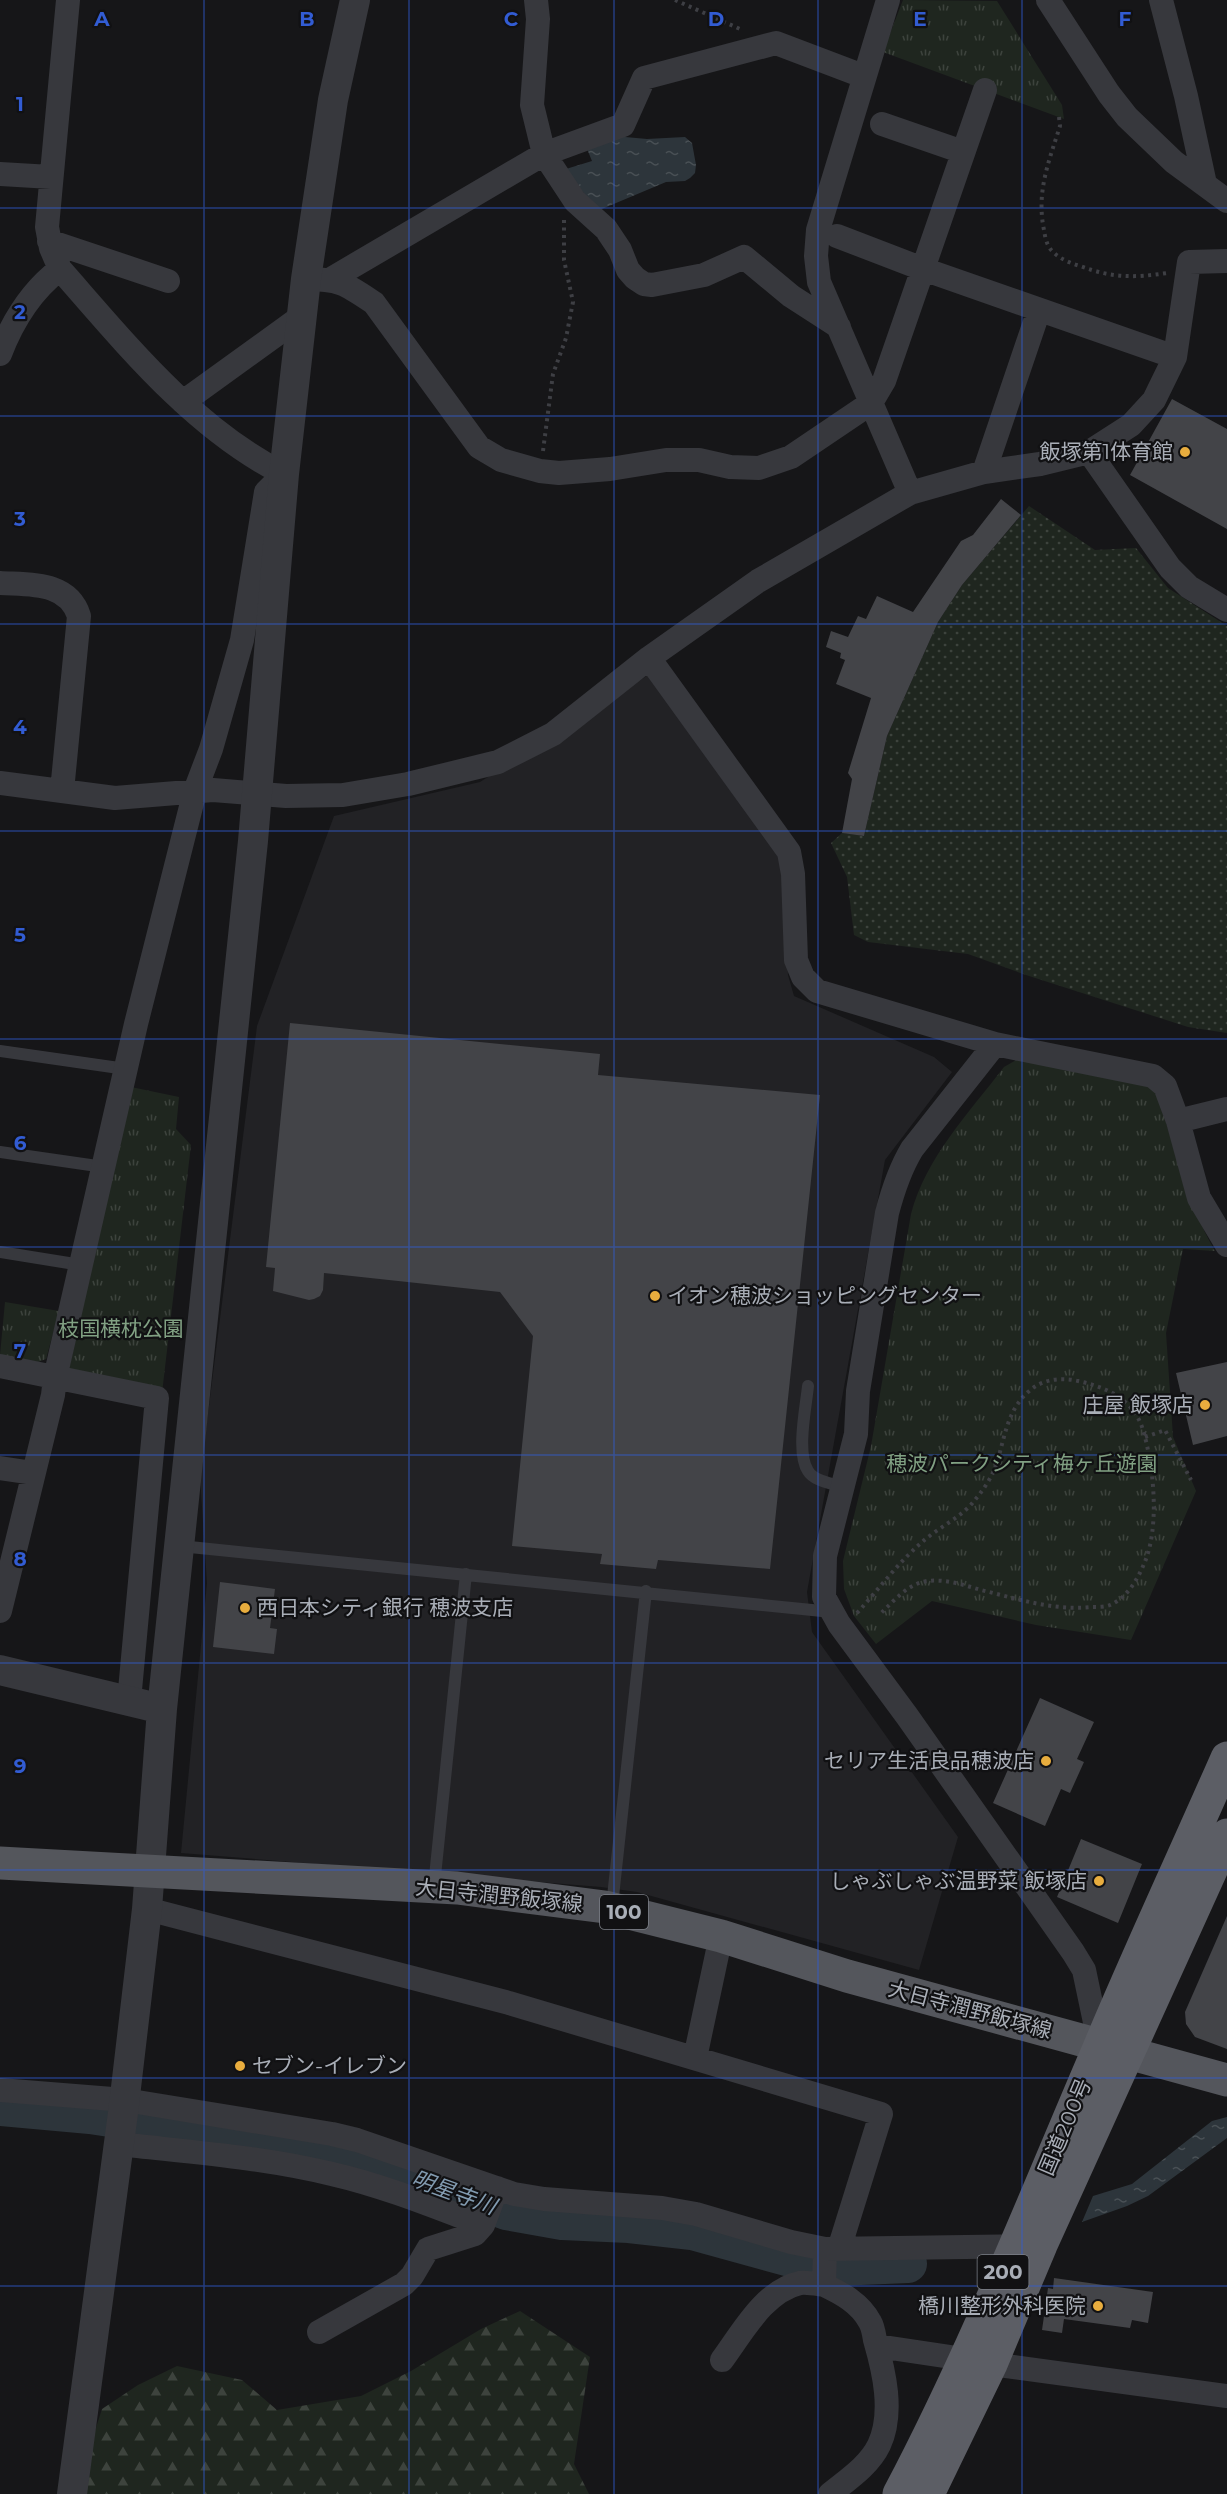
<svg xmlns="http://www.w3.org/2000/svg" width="1227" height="2494" font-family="Montserrat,'Noto Sans JP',sans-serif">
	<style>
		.built { fill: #222225 }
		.grass { fill: url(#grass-dots) }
		.forest { fill: url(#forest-firs) }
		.park { fill: url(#park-tufts) }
		.water { fill: url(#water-ripples) }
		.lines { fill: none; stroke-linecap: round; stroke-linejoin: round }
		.river { stroke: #2d353b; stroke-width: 38 }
		.building { fill: #434448 }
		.path { stroke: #3e3f44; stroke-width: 4; stroke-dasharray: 3 4.5; stroke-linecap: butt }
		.service { stroke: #37383d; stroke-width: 12 }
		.minor { stroke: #37383d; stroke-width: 24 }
		.tertiary { stroke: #37383d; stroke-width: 30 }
		.primary { stroke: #54565c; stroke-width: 33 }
		.trunk { stroke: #5c5e65; stroke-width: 33 }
		.grid { fill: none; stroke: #325cd3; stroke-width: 1.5; stroke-opacity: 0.55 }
		.poi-dot { fill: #e8ad3e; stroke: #111113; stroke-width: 2 }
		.labels { text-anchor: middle; stroke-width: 4.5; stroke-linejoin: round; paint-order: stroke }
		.shield { fill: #111113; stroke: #7b7f86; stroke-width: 1.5 }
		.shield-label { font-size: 20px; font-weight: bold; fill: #a9aeb7 }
		.poi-label { font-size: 21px; fill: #a9aeb7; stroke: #111113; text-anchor: end }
		.park-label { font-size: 21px; fill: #81a183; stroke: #111113 }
		.street-label { font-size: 21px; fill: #a9aeb7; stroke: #111113 }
		.water-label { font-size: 22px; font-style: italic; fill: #829bb0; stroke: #111113 }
		.grid-label { font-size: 20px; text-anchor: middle; font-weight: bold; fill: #325cd3; stroke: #111113; stroke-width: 4.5; stroke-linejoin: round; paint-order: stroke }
	</style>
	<defs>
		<pattern id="grass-dots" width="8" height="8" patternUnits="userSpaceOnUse" patternTransform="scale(1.5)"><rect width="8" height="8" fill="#1f261f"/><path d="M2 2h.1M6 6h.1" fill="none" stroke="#3d433d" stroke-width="1.8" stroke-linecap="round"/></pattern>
		<pattern id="forest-firs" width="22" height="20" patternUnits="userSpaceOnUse" patternTransform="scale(1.5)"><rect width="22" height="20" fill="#1f261f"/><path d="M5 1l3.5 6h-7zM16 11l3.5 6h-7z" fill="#3d433d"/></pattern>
		<pattern id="park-tufts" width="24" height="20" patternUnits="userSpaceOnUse" patternTransform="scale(1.5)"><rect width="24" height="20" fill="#1f261f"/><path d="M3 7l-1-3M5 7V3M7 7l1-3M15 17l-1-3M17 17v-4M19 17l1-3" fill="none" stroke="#3d433d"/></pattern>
		<pattern id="water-ripples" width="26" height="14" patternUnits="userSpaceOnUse" patternTransform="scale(1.5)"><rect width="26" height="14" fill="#2d353b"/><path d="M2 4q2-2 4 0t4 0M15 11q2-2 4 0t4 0" fill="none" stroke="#495055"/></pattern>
	</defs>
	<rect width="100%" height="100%" fill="#161618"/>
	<path class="built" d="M648,675L783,858L788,975L794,996L934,1057L952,1072L885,1160L807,1592L812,1632L958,1837L919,1970L637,1892L601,1887L181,1853L207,1583L200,1477L257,1026L334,816L480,782Z"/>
	<path class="grass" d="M1029,506L1095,550L1136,548L1168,588L1227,626V1033L1188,1027L1026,975L968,954L868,942L854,935L847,877L831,843L842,833L864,836L887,736L938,622L962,585Z"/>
	<path class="forest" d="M520,2311L590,2357L574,2464L589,2494H80L86,2459L102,2409L138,2385L177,2366L242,2380L277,2410L361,2396L411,2371L481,2329Z"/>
	<path class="park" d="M903,0L997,1L1062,105L1064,119L883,52Z
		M1018,1059L1145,1083L1155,1090C1175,1144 1186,1201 1215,1251L1183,1249L1166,1333L1173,1437L1196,1491L1131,1640L1036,1625L932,1601L876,1644L854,1616L844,1589L843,1561L871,1446L911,1214C926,1157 969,1113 1004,1067Z
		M131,1087L179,1097L176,1129L191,1145L162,1393L68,1374Z
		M5,1302L59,1311L46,1359L38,1362L0,1355Z"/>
	<path class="water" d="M614,136L647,139L685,137L692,143L696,165L695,173L690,178L685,181L666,182L597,211L566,169L592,161L585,144Z
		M1227,2117V2138L1148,2196L1127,2206L1082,2222L1093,2196L1132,2184L1212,2121Z"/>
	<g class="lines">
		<path class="river" d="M0,2107L90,2115L302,2147L372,2162L506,2211L562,2221L629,2224L692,2231L790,2258L810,2266L836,2267L908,2264"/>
	</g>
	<path class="building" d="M1172,399L1227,429V529L1130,475Z
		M1001,499L1021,515L962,585L938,622L887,736L864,836L842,833L852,779L848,773L871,698L836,684L845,660L840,658L841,653L826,647L831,631L848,637L858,616L866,619L877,596L913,612L961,541L973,535Z
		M290,1023L600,1054L598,1075L820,1095L770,1569L658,1560L656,1569L600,1564L602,1554L512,1546L533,1336L500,1292L324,1273L323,1290L320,1296L314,1299L309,1300L273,1291L275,1268L266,1267Z
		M1227,1362V1436L1193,1445L1176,1373Z
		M220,1582L275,1589L270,1628L277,1629L274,1654L213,1647Z
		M1040,1698L1094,1722L1077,1759L1084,1762L1070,1793L1061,1789L1045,1826L993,1803Z
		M1081,1839L1142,1864L1118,1923L1057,1897Z
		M1227,1916V2049L1195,2037L1186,2024L1185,2012Z
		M1054,2278L1153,2292L1148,2323L1132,2320L1130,2328L1064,2319L1062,2333L1042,2330L1048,2288L1053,2289Z"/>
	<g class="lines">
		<path class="path" d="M675,0L740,29
			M1059,117L1060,126C1049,161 1036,192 1044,230C1045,237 1047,246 1052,251C1060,259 1070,263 1080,266C1112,278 1134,278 1167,273
			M543,451L553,374L566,338L573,302L564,260V220
			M1145,1437L1165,1430L1191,1480
			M857,1613C878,1590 898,1563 921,1543C937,1528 961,1518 974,1501C984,1489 993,1476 997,1462C1005,1437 1007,1411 1028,1392C1042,1379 1060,1377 1078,1381C1107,1387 1134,1400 1143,1430C1154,1467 1160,1528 1144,1564C1137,1580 1127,1598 1110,1605C1105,1607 1098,1607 1092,1607C1054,1611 1018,1599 981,1590C964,1585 946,1579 928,1581C908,1583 894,1601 880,1614"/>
		<path class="service" d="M0,1051L126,1069
			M0,1152L104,1167
			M0,1252L81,1265
			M808,1386C806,1407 796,1453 808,1471C814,1481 831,1483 842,1487
			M180,1546L832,1612
			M434,1886L466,1574
			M612,1906L646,1591"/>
		<path class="minor" d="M536,0L538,19L532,105L544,154L575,201L606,229L620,250L628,270L635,278L644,284L652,285L704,275L744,257L791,296L839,327
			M888,0L818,230L816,256L819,282L910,493
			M1048,0L1109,94L1127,117L1174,162L1227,201
			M1161,0L1186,96L1205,184
			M882,124L963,152
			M0,174L51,177
			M837,236L923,269L1175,357
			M49,241L168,281
			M306,279C340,279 346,284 374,303L479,447L501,460L540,471L559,473L610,469L666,460H699L730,467L759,468L791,457L871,403L884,381L985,90
			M331,279L544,154L623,125L644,78L776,43L863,76
			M0,354C13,320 31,291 60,269
			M183,402L302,316
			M1089,452L1170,568L1189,587L1227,610
			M984,472L1039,310
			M0,583C29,585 68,581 79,616L62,791
			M649,658L789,852L793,874L796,960L803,977L817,991L995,1044L1153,1076L1165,1086L1178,1121L1199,1198L1227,1245
			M0,783L115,798L213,790L286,796L343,795L408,784L498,762L553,734L649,658L758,581L910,493L984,472L1040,464L1089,452L1131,425L1154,400L1175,357L1189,262L1227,261
			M995,1044L912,1149C900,1169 893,1190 887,1213L858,1391L856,1434L825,1556L824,1597L839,1624L907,1716L1073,1952L1084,1970L1100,2046
			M1178,1121L1227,1109
			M0,1366L157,1398L129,1701
			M0,1468L33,1473
			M0,1611L53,1395L55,1378L136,1024L195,791L211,749L242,640L266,492L284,474C193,428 126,344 60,269L51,248L47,227L68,0
			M147,1909L509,2003L881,2114L839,2249
			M695,2058L721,1936
			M0,2090L125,2100L332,2134L357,2140L514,2194L544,2199L662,2208L696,2214L791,2242L825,2249L1029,2246
			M119,2144C189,2152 262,2157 332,2174C384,2186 433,2206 483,2225L497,2188
			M825,2249L824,2285C841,2293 860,2303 870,2322C873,2327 874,2334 875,2340C884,2371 894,2413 879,2445C869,2466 847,2480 830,2494
			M319,2332L404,2284L412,2276L428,2249L475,2234L483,2225
			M877,2346L964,2359
			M722,2360C742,2333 764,2291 800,2283C807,2282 817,2284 824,2285
			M991,2364L1227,2396"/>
		<path class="tertiary" d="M0,1670L162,1709
			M72,2494L123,2113L147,1909L162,1709L253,841L284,474L306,279L333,100L355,0"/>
		<path class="primary" d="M0,1863L457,1888L605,1907L721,1936L847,1976L1227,2080"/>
		<path class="trunk" d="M899,2494C975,2350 1035,2197 1099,2048C1140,1950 1185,1854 1227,1758
			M928,2494L991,2364L1041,2245L1227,1835"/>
	</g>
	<path class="grid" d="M204,0V2494M409,0V2494M614,0V2494M818,0V2494M1022,0V2494M0,208H1227M0,416H1227M0,624H1227M0,831H1227M0,1039H1227M0,1247H1227M0,1455H1227M0,1663H1227M0,1870H1227M0,2078H1227M0,2286H1227"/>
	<g class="poi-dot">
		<circle cx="1185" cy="452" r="6"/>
		<circle cx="655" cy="1296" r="6"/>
		<circle cx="1205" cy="1405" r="6"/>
		<circle cx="245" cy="1608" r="6"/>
		<circle cx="1046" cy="1761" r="6"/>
		<circle cx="1099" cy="1881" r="6"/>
		<circle cx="240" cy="2066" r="6"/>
		<circle cx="1098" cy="2306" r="6"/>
	</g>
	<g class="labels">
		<g class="shield">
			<rect x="600" y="1895" width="48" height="34" rx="4.5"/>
			<rect x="977.5" y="2255" width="51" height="34" rx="4.5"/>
		</g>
		<g class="shield-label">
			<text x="624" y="1919">100</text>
			<text x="1003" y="2279">200</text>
		</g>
		<g class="poi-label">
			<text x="1173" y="459">飯塚第1体育館</text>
			<text x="667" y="1303" text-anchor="start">イオン穂波ショッピングセンター</text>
			<text x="1193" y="1412">庄屋 飯塚店</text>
			<text x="257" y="1615" text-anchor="start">西日本シティ銀行 穂波支店</text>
			<text x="1034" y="1768">セリア生活良品穂波店</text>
			<text x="1087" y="1888">しゃぶしゃぶ温野菜 飯塚店</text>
			<text x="252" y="2073" text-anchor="start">セブン-イレブン</text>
			<text x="1086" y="2313">橋川整形外科医院</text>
		</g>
		<g class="park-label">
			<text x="121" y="1336">枝国横枕公園</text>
			<text x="1022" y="1471">穂波パークシティ梅ヶ丘遊園</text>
		</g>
		<g class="street-label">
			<text transform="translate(499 1896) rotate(6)" y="7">大日寺潤野飯塚線</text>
			<text transform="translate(970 2010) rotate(15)" y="7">大日寺潤野飯塚線</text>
			<text transform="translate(1065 2127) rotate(-67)" y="7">国道200号</text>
		</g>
		<g class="water-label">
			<text transform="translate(454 2192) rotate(20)" y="8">明星寺川</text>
		</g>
	</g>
	<g class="grid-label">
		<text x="102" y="26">A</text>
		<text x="307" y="26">B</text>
		<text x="511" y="26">C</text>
		<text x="716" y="26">D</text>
		<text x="920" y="26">E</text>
		<text x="1125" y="26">F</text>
		<text x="20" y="111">1</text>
		<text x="20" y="319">2</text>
		<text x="20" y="526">3</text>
		<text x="20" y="734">4</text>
		<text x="20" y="942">5</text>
		<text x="20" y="1150">6</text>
		<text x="20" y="1358">7</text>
		<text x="20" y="1566">8</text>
		<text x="20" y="1773">9</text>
	</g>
</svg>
